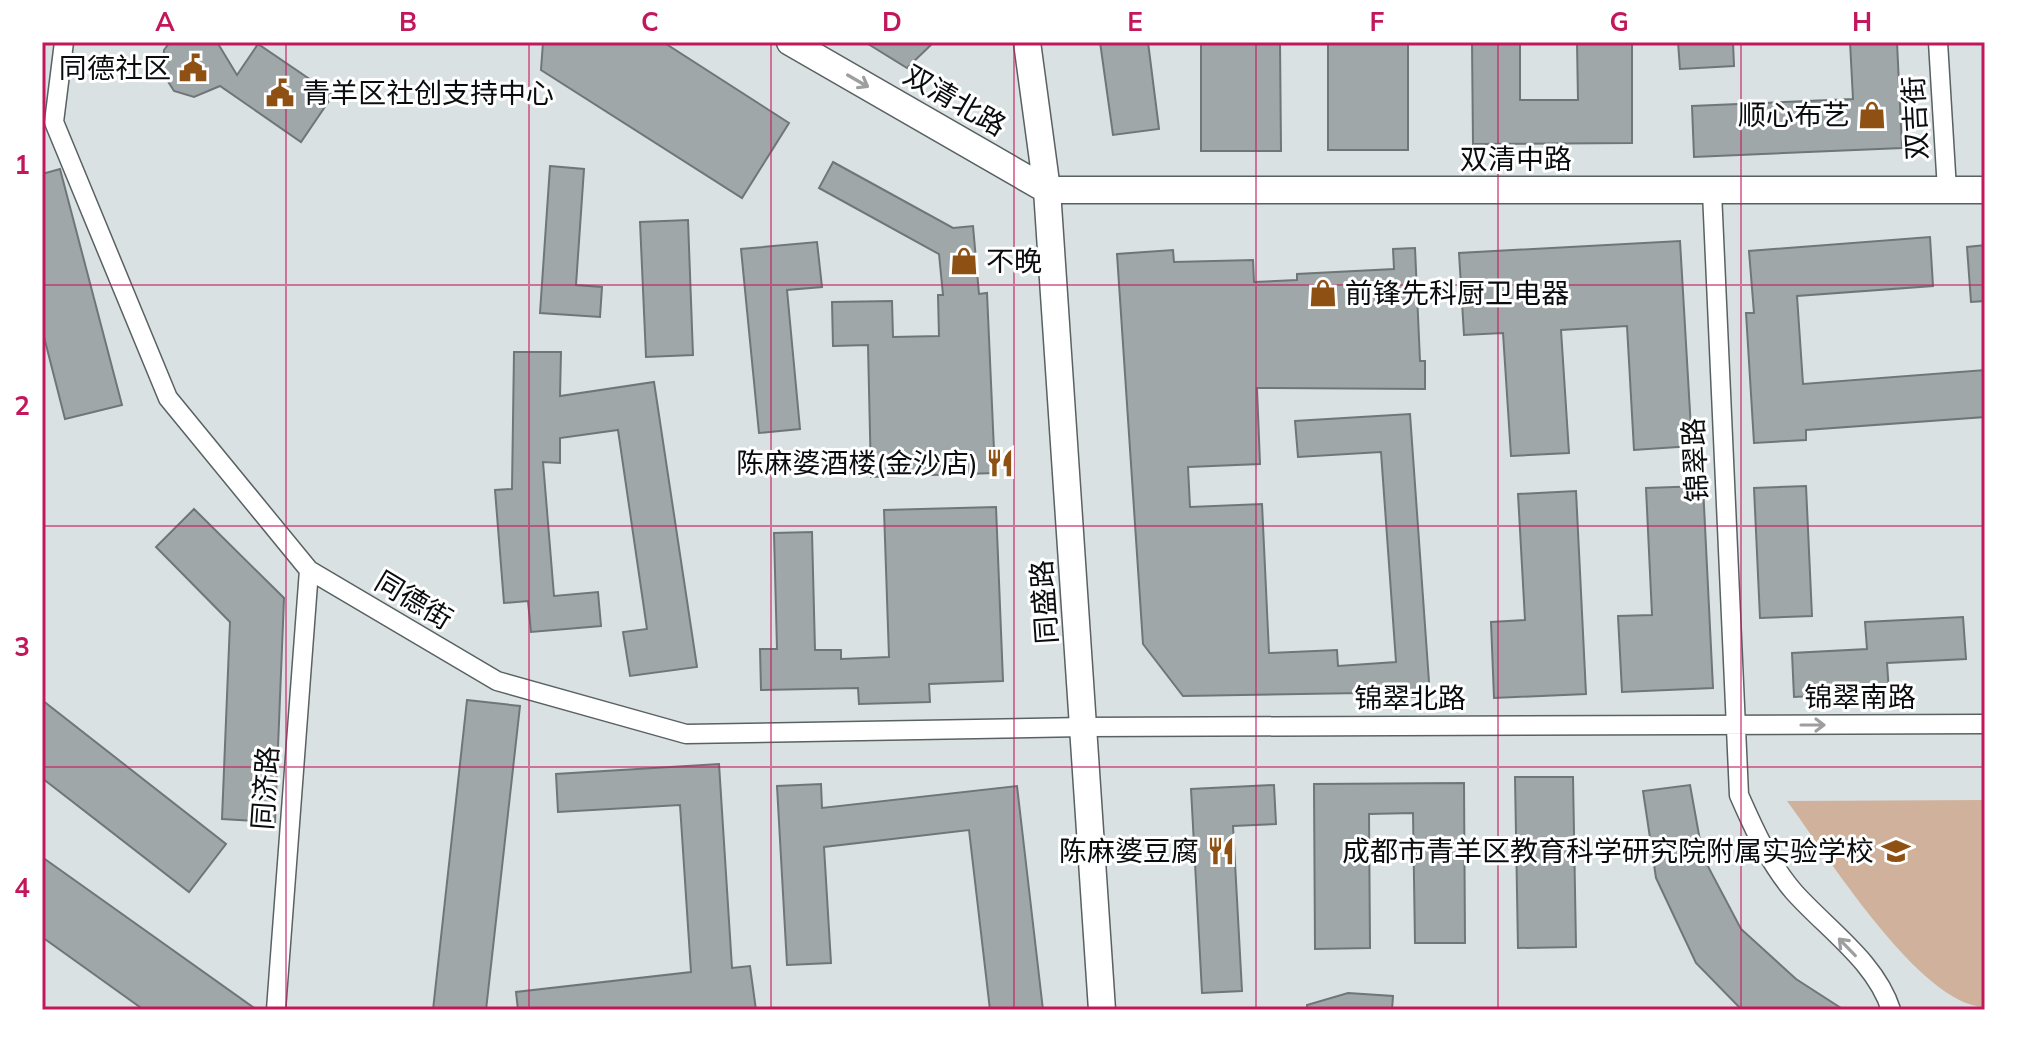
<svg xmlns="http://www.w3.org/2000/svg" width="2027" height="1052" font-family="Mulish,'Noto Sans SC',sans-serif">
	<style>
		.green { fill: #d0b29c }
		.building { fill: #9fa7a9; stroke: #6f7678; stroke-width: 2 }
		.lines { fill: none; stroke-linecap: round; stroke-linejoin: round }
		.street-casing { stroke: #596162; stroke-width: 21 }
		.secondary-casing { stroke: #596162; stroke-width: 29 }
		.street { stroke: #fff; stroke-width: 18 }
		.secondary { stroke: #fff; stroke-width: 26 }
		.oneway { stroke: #9d9e9e }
		.grid { fill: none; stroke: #c2185b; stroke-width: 2; stroke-opacity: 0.55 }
		.labels { text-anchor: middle; stroke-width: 6; stroke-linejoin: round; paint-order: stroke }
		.poi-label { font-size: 28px; fill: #0a0c0d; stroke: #fff; text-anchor: end }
		.street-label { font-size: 28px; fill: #0a0c0d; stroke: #fff }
		.neatline { fill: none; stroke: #c2185b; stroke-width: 3 }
		.grid-label { font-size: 26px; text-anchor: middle; font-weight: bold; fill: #c2185b }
	</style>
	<rect width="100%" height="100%" fill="#d9e1e3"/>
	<path class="green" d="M1985,800V1007C1920,1006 1825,852 1787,801Z"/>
	<path class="building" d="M170,42H217L237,75L258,44L333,95L301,142L220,86L194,97L174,91L162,72L164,50Z
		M543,42H663L789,123L742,198L541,70Z
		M865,42H934L907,68Z
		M1100,42H1148L1159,129L1113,135Z
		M1201,42H1280L1281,151H1201Z
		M1328,42H1408V150H1328Z
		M1472,42H1520V100H1578L1577,42H1632V143L1473,144Z
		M1678,42H1733L1734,66L1680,69Z
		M1850,42H1897L1902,148L1694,157L1692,106L1853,99Z
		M833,162L953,228L973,226L979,294L987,293L995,473L871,477L868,345L833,346L832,302L892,301L893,337L939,336L938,295H943L939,254L819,188Z
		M550,166L584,169L576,285L602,287L600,317L540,313Z
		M60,169L122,405L65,419L42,329V174Z
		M688,220L693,355L646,357L640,222Z
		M1930,237L1933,286L1797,296L1803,384L1985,370V417L1806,430V440L1754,443L1746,313H1754L1749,251Z
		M1680,241L1692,446L1634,450L1627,326L1561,330L1569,453L1511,456L1503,333L1464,335L1459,253Z
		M817,242L822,287L787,290L800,429L759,433L741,249Z
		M1985,245V301L1971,302L1967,247Z
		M1415,248L1420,361H1425V389L1257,388L1260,464L1188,467L1190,507L1262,504L1269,653L1337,650L1338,666L1396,662L1381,452L1298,457L1295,421L1410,414L1430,696L1362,700V693L1183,696L1143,644L1117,254L1173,250L1174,262L1253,260L1254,282L1297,280V274L1394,269L1393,249Z
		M514,352H561L560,396L654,382L697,667L630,676L623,632L647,629L618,430L560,438V463L543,462L554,596L598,592L601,626L531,632L528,601L504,603L495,490L512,489Z
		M1703,486L1713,688L1622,692L1618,616L1652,615L1646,488Z
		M1806,486L1812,616L1760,618L1754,488Z
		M1576,491L1586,694L1494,698L1491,622L1525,620L1518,494Z
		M996,507L1003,681L929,684L930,702L859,704L858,688L761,690L760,649H777L774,533L812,532L815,650H841V659L889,657L884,510Z
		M194,509L284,598L275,822L222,819L230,622L156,547Z
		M1963,617L1966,659L1887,663L1889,692L1794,697L1792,653L1867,649L1865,622Z
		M42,700L226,844L189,892L42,778Z
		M467,700L520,706L486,1010H433Z
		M719,764L732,968L750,966L756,1010H518L516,992L691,972L680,805L558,812L556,774Z
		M1515,777H1573L1576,947L1518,948Z
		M1464,783L1465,943H1415L1413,813L1369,814L1370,948L1315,949L1314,784Z
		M821,784L822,808L1017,786L1043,1010H990L969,830L824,847L831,963L787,965L777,786Z
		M1274,785L1276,824L1233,826L1242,991L1202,993L1191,789Z
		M1690,785L1703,857L1741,929L1796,979L1844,1010H1742L1696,963L1656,878L1643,791Z
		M42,857L257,1010H144L42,937Z
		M1348,993L1393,996L1392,1010H1307V1005Z"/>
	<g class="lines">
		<defs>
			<path id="street" d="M64,42L54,122L168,398L309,570L497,681L686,734L1084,727L1985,724
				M1938,42L1947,190
				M1712,192L1739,795C1754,829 1769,863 1794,892C1827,929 1876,962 1891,1010
				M276,1010L309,570"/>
			<path id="secondary" d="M790,42L1047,190H1985
				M1027,42L1047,190L1102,1010"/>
		</defs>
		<use href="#street" class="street-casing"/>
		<use href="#secondary" class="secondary-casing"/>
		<use href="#street" class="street"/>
		<use href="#secondary" class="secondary"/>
	</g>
	<defs><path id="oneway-shaft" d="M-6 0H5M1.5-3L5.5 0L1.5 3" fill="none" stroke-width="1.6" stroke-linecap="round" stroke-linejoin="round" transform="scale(2)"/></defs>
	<g class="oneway">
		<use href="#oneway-shaft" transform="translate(858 81) rotate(30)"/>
		<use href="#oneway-shaft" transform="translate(1813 725)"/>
		<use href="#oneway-shaft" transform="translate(1847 947) rotate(-134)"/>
	</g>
	<path class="grid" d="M286,42V1010M529,42V1010M771,42V1010M1014,42V1010M1256,42V1010M1498,42V1010M1741,42V1010M42,285H1985M42,526H1985M42,767H1985"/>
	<defs>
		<symbol id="civic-bare" viewBox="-9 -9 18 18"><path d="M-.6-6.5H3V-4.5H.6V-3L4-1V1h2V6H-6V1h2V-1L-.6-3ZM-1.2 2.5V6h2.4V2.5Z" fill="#8e5113" stroke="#fff" stroke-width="2.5" paint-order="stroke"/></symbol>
		<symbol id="shop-bare" viewBox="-9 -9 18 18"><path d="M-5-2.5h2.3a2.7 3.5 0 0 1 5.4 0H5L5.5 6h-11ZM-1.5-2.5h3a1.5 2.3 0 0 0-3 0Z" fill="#8e5113" stroke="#fff" stroke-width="2.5" paint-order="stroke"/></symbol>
		<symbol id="restaurant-bare" viewBox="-9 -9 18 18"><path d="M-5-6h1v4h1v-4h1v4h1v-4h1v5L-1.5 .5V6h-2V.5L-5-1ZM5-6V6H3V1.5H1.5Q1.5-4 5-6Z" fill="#8e5113" stroke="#fff" stroke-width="2.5" paint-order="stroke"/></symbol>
		<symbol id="school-bare" viewBox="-9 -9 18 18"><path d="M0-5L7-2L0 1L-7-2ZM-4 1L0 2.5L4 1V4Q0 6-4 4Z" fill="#8e5113" stroke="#fff" stroke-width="2.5" paint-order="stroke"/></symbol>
	</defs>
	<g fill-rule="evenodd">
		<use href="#civic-bare" x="173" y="48" width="40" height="40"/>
		<use href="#civic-bare" x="260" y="73" width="40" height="40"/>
		<use href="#shop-bare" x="1852" y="95" width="40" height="40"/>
		<use href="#shop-bare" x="944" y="241" width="40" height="40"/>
		<use href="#shop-bare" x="1303" y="273" width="40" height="40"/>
		<use href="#restaurant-bare" x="980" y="443" width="40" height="40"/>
		<use href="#restaurant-bare" x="1201" y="831" width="40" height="40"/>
		<use href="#school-bare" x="1876" y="831" width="40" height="40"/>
	</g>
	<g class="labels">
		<g class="poi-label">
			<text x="171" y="78">同德社区</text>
			<text x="302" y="103" text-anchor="start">青羊区社创支持中心</text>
			<text x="1850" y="125">顺心布艺</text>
			<text x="986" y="271" text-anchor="start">不晚</text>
			<text x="1345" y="303" text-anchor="start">前锋先科厨卫电器</text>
			<text x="978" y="473">陈麻婆酒楼(金沙店)</text>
			<text x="1199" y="861">陈麻婆豆腐</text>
			<text x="1874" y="861">成都市青羊区教育科学研究院附属实验学校</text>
		</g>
		<g class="street-label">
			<text transform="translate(955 100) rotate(30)" y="10">双清北路</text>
			<text transform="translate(1915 118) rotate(-93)" y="10">双吉街</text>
			<text x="1516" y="169">双清中路</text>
			<text transform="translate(1695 460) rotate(-93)" y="10">锦翠路</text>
			<text transform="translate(414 600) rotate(31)" y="10">同德街</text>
			<text transform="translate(1044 602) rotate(-94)" y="10">同盛路</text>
			<text x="1860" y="707">锦翠南路</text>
			<text x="1410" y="708">锦翠北路</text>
			<text transform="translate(265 788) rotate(-86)" y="10">同济路</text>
		</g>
	</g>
	<rect width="2027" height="1052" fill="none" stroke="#ffffff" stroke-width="88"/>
	<rect x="44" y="44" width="1939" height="964" class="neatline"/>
	<g class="grid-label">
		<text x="165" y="31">A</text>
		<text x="408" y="31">B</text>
		<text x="650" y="31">C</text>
		<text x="892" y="31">D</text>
		<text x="1135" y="31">E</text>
		<text x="1377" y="31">F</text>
		<text x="1619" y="31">G</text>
		<text x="1862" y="31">H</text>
		<text x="22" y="174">1</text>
		<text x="22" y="415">2</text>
		<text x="22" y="656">3</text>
		<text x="22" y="897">4</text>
	</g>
</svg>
